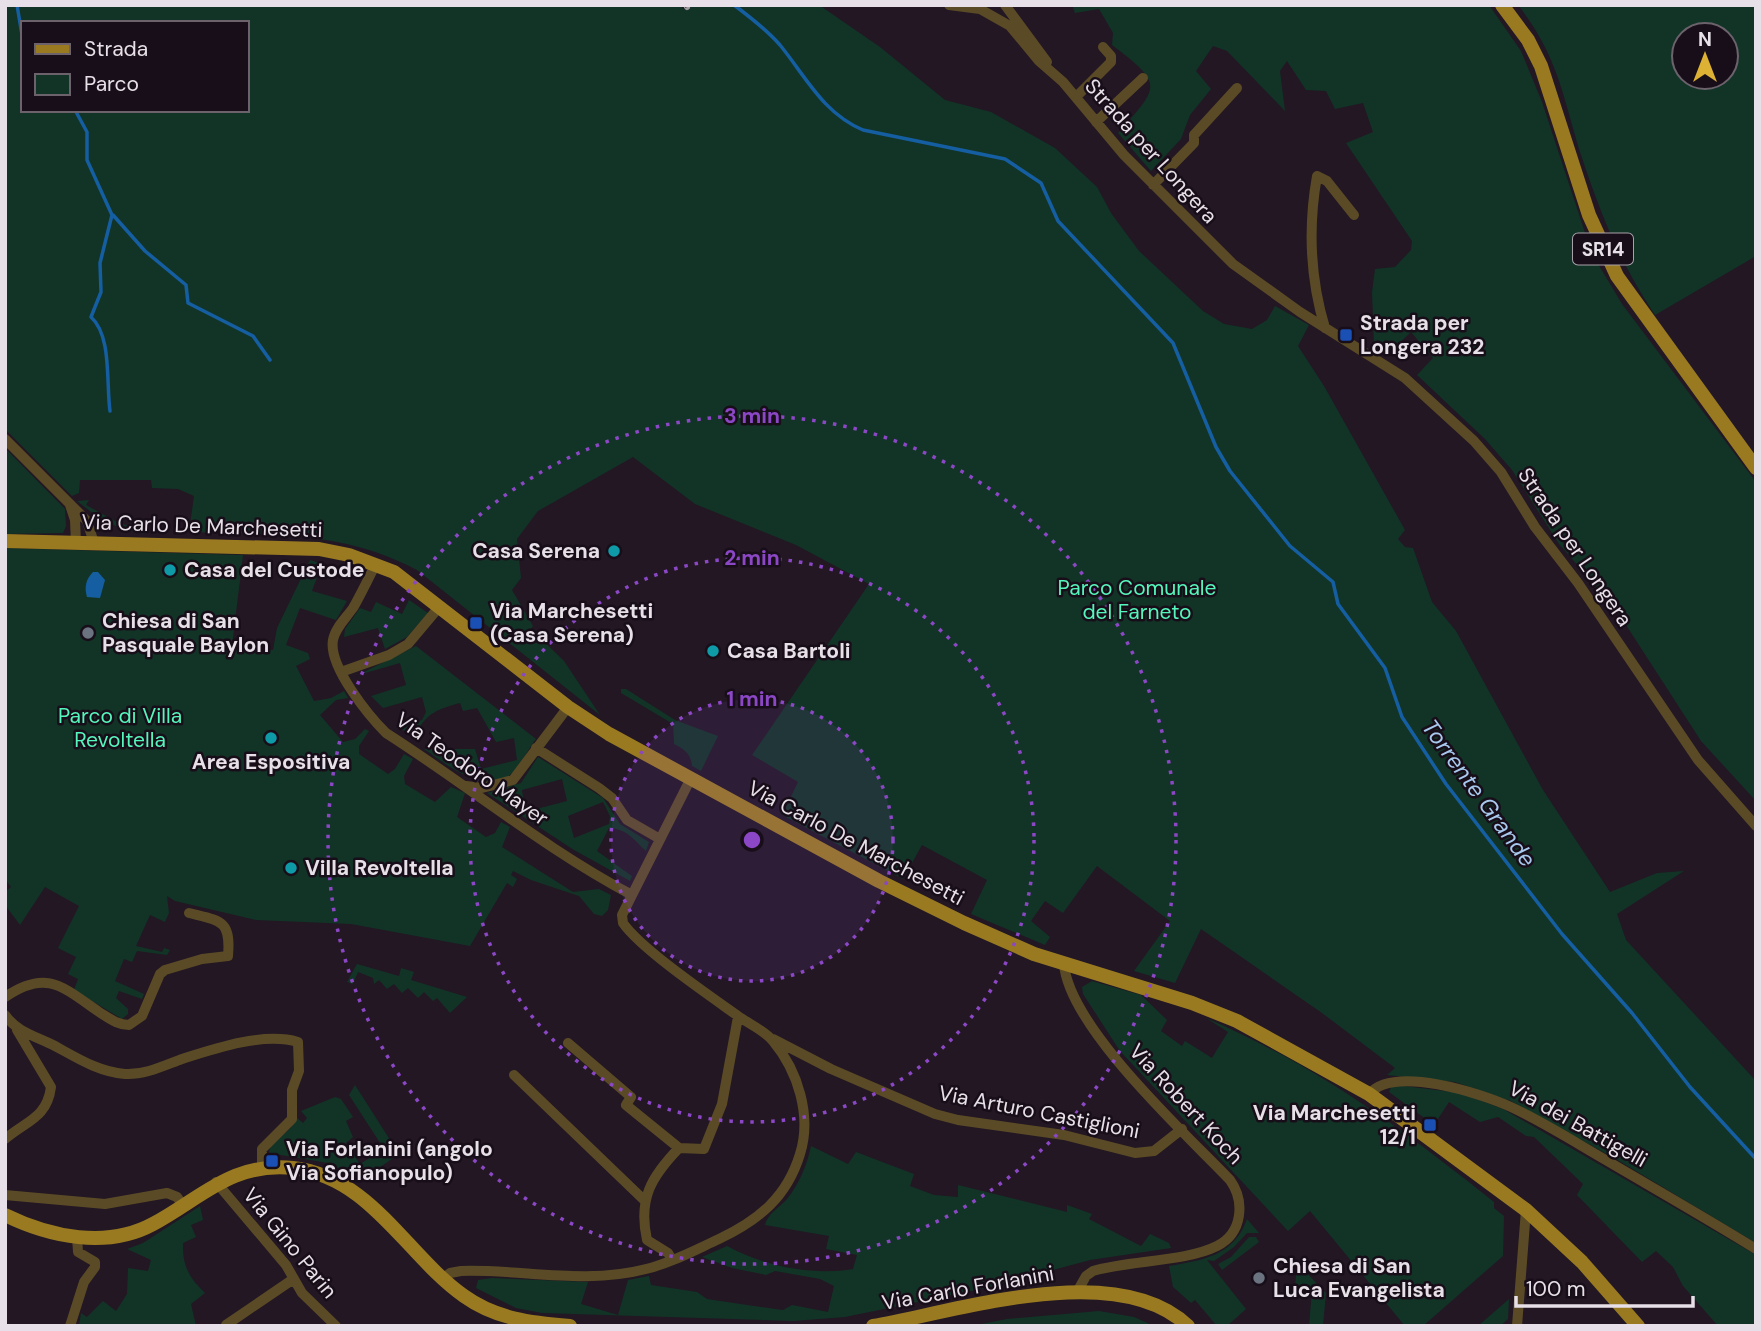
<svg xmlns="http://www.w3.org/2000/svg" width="1761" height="1331" font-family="'DM Sans',sans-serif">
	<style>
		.green { fill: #123426; fill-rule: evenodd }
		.water { fill: #155ea2 }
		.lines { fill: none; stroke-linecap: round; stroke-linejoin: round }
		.stream { stroke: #155ea2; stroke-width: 3.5 }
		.minor { stroke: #5a4b26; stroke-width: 10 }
		.major { stroke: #997a21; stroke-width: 14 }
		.rail-casing { stroke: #a29aa3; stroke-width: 6 }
		.rail { stroke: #180e19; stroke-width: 3.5; stroke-dasharray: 10; stroke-linecap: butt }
		.ring { fill: none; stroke: #8b47c5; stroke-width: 3.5; stroke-dasharray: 3.5 7 }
		.transit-dot { fill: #1a4fb4; stroke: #180e19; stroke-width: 2.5 }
		.culture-dot { fill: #0f9aa8; stroke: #180e19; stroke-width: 2.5 }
		.worship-dot { fill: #6b7280; stroke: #180e19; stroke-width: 2.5 }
		.labels { text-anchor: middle; stroke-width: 5; stroke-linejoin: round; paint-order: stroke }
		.shield { fill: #180e19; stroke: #a9a1aa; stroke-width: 2 }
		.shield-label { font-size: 19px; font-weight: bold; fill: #e7e0e8 }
		.street-label { font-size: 21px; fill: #e7e0e8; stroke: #180e19 }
		.poi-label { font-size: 21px; font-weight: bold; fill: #e7e0e8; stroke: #180e19; text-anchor: start }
		.park-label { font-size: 21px; fill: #55f6bb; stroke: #180e19 }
		.water-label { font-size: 23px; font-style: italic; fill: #a8c9ee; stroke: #180e19 }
		.centre { fill: #8b47c5; stroke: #180e19; stroke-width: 3.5 }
		.ring-label { font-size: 21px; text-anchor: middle; font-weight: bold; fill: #8b47c5; stroke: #180e19; stroke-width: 5; stroke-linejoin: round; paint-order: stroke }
	</style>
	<rect width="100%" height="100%" fill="#221723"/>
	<path class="green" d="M5,5H681L683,9L690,5H819L880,47L945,100L991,112L1055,148L1097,187L1111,213L1139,251L1203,311L1224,324L1252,329L1267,320L1275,306L1309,325L1298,346L1324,386L1405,530L1398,539L1405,547L1413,548L1432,602L1456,631L1543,790L1610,892L1657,873L1684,871L1617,914L1626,940L1756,1081V1243L1621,1162L1511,1101L1455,1082L1387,1075L1395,1068L1322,1013L1201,929L1175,983L1134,971L1170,921L1097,866L1063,913L1045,901L1031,921L1050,937L1045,945L971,914L987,880L922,845L903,879L782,815L798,782L752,755L869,584L796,545L695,504L633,457L538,511L517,539L521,578L512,590L533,626L531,629L564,661L600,715L417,570C341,530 271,535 189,532L194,496L178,489L152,488L151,480H80L79,493L72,496L5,429ZM23,23H247V110H23Z
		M1072,5H1489L1521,51L1542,102L1592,254L1622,304L1756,482V801L1701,741L1615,608L1559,544L1512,470L1485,439L1417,375L1433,358L1411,332L1389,353L1374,345L1372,292L1375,269L1395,267L1411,250L1412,241L1346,143L1373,132L1363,103L1335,109L1326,91L1306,90L1287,61L1280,71L1285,111L1227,51L1213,46L1196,71L1211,89L1190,115L1181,139L1151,171L1118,133C1159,86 1165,85 1112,45L1113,33L1099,9L1075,13Z
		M1518,5H1756V256L1655,315C1620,262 1602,218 1582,158C1563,98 1559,57 1518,5ZM1726,35V77H1684V35Z
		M5,448L65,509L66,526L63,533L5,534Z
		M89,500L86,505L119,523L146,531V534C118,531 98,518 77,501Z
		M5,548L243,555L232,646L273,650L277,628L310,560L322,564L312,591L347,601L336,620L300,608L286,645L308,653L310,659L296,666L314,701L331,698L344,691L348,698L336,700L320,715L343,742L355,739L365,729L369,731L359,746V754L388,774L395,769L404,754L413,759L404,776L405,784L435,802L451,787L465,793L457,817L486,837L495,833L501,822L510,827L502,847L573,892L599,889L611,895L608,910L602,916L594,914L579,896L531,880L513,871L511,875L517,879L513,887L507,883L470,946L351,924L256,920L175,901L167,896L169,913L165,922L150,915L136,946L162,952L164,948L170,950L167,955L137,951L132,962L124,959L115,981L144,994L142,999L119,991L116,998L128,1009V1014L122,1019L74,990L78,979L68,974L76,957L58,948L79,906L45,887L20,925L5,905V892L11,887L5,879Z
		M409,600L428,613L407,637L385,649L378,628L344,637L345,629L360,608L371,612L376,602L402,614Z
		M416,646L536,739C528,749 520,767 510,775C483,796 445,763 424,749H475L481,769L517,760L514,738L496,742L477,708L463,711L460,703C438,709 426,713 416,734L396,728L422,720L426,712L422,697L383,708L371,696L406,685L400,663L358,675Z
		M621,689H626L675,720L718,736L701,771L692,766C691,754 685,750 674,744L673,724L621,693Z
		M538,757L603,798L620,824L649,842L646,851C634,840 627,829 609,828L597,851L632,876L630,881L574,850L487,793L521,783ZM562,779L567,801L525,812L522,790ZM603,802L610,816L609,824L574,838L568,816Z
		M357,964L399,976L401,968L414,972L411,980L467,997L450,1013L437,998L433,1001L424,992L418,998L408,988L402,993L394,984L387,989L379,980L374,984L373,978L358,972L353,984L347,982Z
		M1092,981L1141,995L1167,1020L1161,1031L1182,1046L1185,1041L1212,1058L1228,1032L1206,1018C1317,1066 1400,1127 1494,1202V1208L1504,1216L1503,1256L1423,1326H1405L1310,1211L1288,1231L1120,1051L1083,994L1082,987Z
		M355,1085L399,1154L360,1181L328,1163L269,1153C270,1138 293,1134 296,1117L303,1123L307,1118L301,1111L335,1097L341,1099L353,1117L346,1121L353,1137L346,1143L360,1164L384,1149L349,1095Z
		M1404,1086L1461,1093L1503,1109L1756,1255V1326H1718L1683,1286L1673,1267L1656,1251L1642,1262L1577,1195L1583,1184L1534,1137L1526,1136L1498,1117L1480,1122L1449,1102L1434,1125L1389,1092L1391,1087Z
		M811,1146L848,1164L856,1152L914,1174L910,1186L934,1195L958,1197V1185L1067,1212V1205L1092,1214L1089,1219L1141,1246L1150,1234L1169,1243L1171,1248L1090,1260L986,1288L845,1317L793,1321L542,1313L516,1308L476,1288L478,1280L492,1278L588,1282L581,1304L618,1315L628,1280L649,1276L651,1285L697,1292L707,1299L775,1309L783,1310L792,1305L828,1312L834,1286L820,1279L775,1271L766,1275L732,1268L702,1257L727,1246C763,1266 813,1276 853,1269L857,1255L826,1249L829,1236L765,1225C768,1213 779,1208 787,1199C799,1184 807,1165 811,1146Z
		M200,1206L203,1220L191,1225L196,1237L183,1243C182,1265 189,1278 205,1293L191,1304L196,1326H79L81,1313L87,1317L103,1301L116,1311L127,1294L128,1268L148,1271L151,1260L127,1249L143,1243Z
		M1247,1219L1259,1233H1247L1234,1247L1214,1261L1207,1260L1246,1309L1227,1326H1217L1195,1300L1191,1303L1173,1287L1169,1266C1203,1260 1234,1256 1247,1219Z
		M1249,1237H1256L1259,1242L1222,1270L1218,1264L1231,1257Z
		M1297,1263L1326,1293L1323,1326H1309L1312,1290L1295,1288Z
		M1509,1299L1508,1319L1500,1326H1478Z
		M1099,1311L1134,1317L1154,1326H971L1007,1319Z"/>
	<path class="water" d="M93,572H98L105,580L100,598L87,597C84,587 86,579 93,572Z"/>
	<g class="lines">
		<path class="stream" d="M17,5L23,41
			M734,5C750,17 767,30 780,45C806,77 823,113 863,130L1005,159L1041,183L1058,221L1173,343L1216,447L1230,471L1290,546L1333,582L1338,604L1385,668L1402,717L1446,784L1562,934L1632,1013L1690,1087L1756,1159
			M75,110L87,132V160L112,215L100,263L101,292L91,317C112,336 106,382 110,411
			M113,215L145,251L186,285L188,303L253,336L270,360"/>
		<path class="minor" d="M949,5L980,9L1010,26L1039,61L1063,82L1124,155L1233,264L1300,312L1405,378L1474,441L1501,472L1535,527L1578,583L1698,760L1756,826
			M1005,5L1047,62
			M1076,97L1111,62V56L1103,47
			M1096,122L1143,78
			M1153,185L1194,143V135L1237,88
			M1325,328C1310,278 1308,227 1317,176L1327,181L1354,215
			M5,439L87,521L94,543
			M70,505L75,520L76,543
			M376,564C368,579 361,594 353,608C346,618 335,628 333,640C328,666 369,716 386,733C469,786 545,849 632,895
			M341,672L389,655L408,644L440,606
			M536,748L599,788L612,798L627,820L660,839
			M466,786L482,788L513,780L568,707
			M1064,964C1069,1027 1185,1133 1230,1180C1245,1201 1243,1233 1217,1246C1185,1262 1130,1260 1093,1271L1086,1276L1077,1292
			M5,997C46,969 62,986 99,1012C109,1018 117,1025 129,1025L142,1016L160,974L165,970L202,959L228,956C231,920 221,921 189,913
			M5,1015C18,1033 36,1036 55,1046C77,1058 99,1072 125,1074C145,1075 163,1066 182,1059C216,1048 264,1032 298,1042L299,1071L292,1090V1119L262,1149V1168
			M773,1039L831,1069L935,1114L958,1120L1064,1135L1135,1153L1154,1151L1182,1129
			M568,1043L631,1097L626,1105L679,1148
			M514,1075L644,1200
			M1369,1094C1394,1065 1480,1093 1511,1107C1543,1122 1573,1141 1604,1159C1655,1189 1706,1218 1756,1249
			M5,1139C26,1121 47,1118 51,1087L17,1030
			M216,1182L286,1265L302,1293L336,1326
			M5,1195L105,1204L167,1193L177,1197L182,1204
			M672,1260L668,1253L647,1240C638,1199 651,1177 679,1148L704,1149L722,1104L738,1017
			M443,1279L450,1273L461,1271C522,1269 585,1285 646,1269C671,1263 695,1250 719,1239C759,1220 787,1197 800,1154C812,1116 798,1071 773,1041C764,1030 749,1024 738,1016C710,996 641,949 623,923L622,915L690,780
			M226,1325L292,1280
			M70,1326L84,1282L95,1267V1262L78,1252L77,1237
			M1517,1326L1526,1210"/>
		<path class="major" d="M1502,5L1528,40L1541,66L1589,215L1617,276L1756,468
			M5,541L319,549L349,555L394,572L568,707L609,734L879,881L964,923L1034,954L1192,1003L1237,1021L1369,1094L1526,1210L1582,1262L1638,1326
			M5,1215C50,1237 107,1249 153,1224C203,1197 231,1162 293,1168C371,1177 406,1255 464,1296C496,1319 532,1323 570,1326
			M873,1326C959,1311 1117,1258 1188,1326"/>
		<defs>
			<path id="rail" d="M686,5L687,7"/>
		</defs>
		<use href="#rail" class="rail-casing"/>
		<use href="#rail" class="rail"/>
	</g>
	<circle cx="752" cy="840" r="141" fill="#8b47c5" fill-opacity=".12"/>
	<g class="ring">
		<circle cx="752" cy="840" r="141"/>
		<circle cx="752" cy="840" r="282"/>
		<circle cx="752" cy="840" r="424"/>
	</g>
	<g class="transit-dot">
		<rect x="1339" y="328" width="14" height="14" rx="3.5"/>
		<rect x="469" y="616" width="14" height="14" rx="3.5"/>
		<rect x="1423" y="1118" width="14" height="14" rx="3.5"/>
		<rect x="265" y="1154" width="14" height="14" rx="3.5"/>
	</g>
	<g class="culture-dot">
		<circle cx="614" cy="551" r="7"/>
		<circle cx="170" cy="570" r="7"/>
		<circle cx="713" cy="651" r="7"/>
		<circle cx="271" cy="738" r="7"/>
		<circle cx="291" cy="868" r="7"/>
	</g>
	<g class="worship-dot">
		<circle cx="88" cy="633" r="7"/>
		<circle cx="1259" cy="1278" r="7"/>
	</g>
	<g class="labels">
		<rect class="shield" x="1573" y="233.5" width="60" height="31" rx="5"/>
		<g class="shield-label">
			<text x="1603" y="256">SR14</text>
		</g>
		<g class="street-label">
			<text transform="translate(1151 151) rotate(48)" y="7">Strada per Longera</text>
			<text transform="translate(202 526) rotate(2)" y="7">Via Carlo De Marchesetti</text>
			<text transform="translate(1575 547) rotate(56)" y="7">Strada per Longera</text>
			<text transform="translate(472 769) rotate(35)" y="7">Via Teodoro Mayer</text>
			<text transform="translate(856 843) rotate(28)" y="7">Via Carlo De Marchesetti</text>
			<text transform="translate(1186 1104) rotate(47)" y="7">Via Robert Koch</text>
			<text transform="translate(1039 1112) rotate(11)" y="7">Via Arturo Castiglioni</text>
			<text transform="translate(1578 1124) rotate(29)" y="7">Via dei Battigelli</text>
			<text transform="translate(290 1243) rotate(51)" y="7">Via Gino Parin</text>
			<text transform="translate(968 1288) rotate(-10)" y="7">Via Carlo Forlanini</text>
		</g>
		<g class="poi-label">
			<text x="1360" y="330">Strada per<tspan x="1360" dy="24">Longera 232</tspan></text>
			<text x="600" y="558" text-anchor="end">Casa Serena</text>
			<text x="184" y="577">Casa del Custode</text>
			<text x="490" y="618">Via Marchesetti<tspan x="490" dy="24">(Casa Serena)</tspan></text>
			<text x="102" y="628">Chiesa di San<tspan x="102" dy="24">Pasquale Baylon</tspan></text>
			<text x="727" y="658">Casa Bartoli</text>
			<text x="271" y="769" text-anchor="middle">Area Espositiva</text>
			<text x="305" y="875">Villa Revoltella</text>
			<text x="1416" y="1120" text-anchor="end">Via Marchesetti<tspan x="1416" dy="24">12/1</tspan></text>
			<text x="286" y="1156">Via Forlanini (angolo<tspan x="286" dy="24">Via Sofianopulo)</tspan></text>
			<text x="1273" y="1273">Chiesa di San<tspan x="1273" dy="24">Luca Evangelista</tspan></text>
		</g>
		<g class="park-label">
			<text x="1137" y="595">Parco Comunale<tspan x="1137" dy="24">del Farneto</tspan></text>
			<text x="120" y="723">Parco di Villa<tspan x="120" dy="24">Revoltella</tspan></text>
		</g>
		<g class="water-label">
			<text transform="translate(1479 793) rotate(54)" y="8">Torrente Grande</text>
		</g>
	</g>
	<circle cx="752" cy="840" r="10" class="centre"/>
	<g class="ring-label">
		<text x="752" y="423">3 min</text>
		<text x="752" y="565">2 min</text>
		<text x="752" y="706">1 min</text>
	</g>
	<rect width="1761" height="1331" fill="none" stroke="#e7e0e8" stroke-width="14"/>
	<rect x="21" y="21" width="228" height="91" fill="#180e19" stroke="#6b626c" stroke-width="2"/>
	<rect x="35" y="44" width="35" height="10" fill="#997a21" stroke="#6b626c" stroke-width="2"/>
	<text x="84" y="56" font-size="21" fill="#e7e0e8">Strada</text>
	<rect x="35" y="74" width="35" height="21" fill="#123426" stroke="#6b626c" stroke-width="2"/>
	<text x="84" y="91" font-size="21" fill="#e7e0e8">Parco</text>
	<g transform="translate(1705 56)"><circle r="33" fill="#180e19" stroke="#6b626c" stroke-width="2"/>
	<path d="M0-5L12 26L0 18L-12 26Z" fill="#ddb133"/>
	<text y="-10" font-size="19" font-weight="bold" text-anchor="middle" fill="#e7e0e8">N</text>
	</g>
	<path d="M1516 1296v10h177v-10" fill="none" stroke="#e7e0e8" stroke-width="3.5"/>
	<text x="1526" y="1296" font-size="21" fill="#e7e0e8" stroke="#180e19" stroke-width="5" paint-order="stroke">100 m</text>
</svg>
